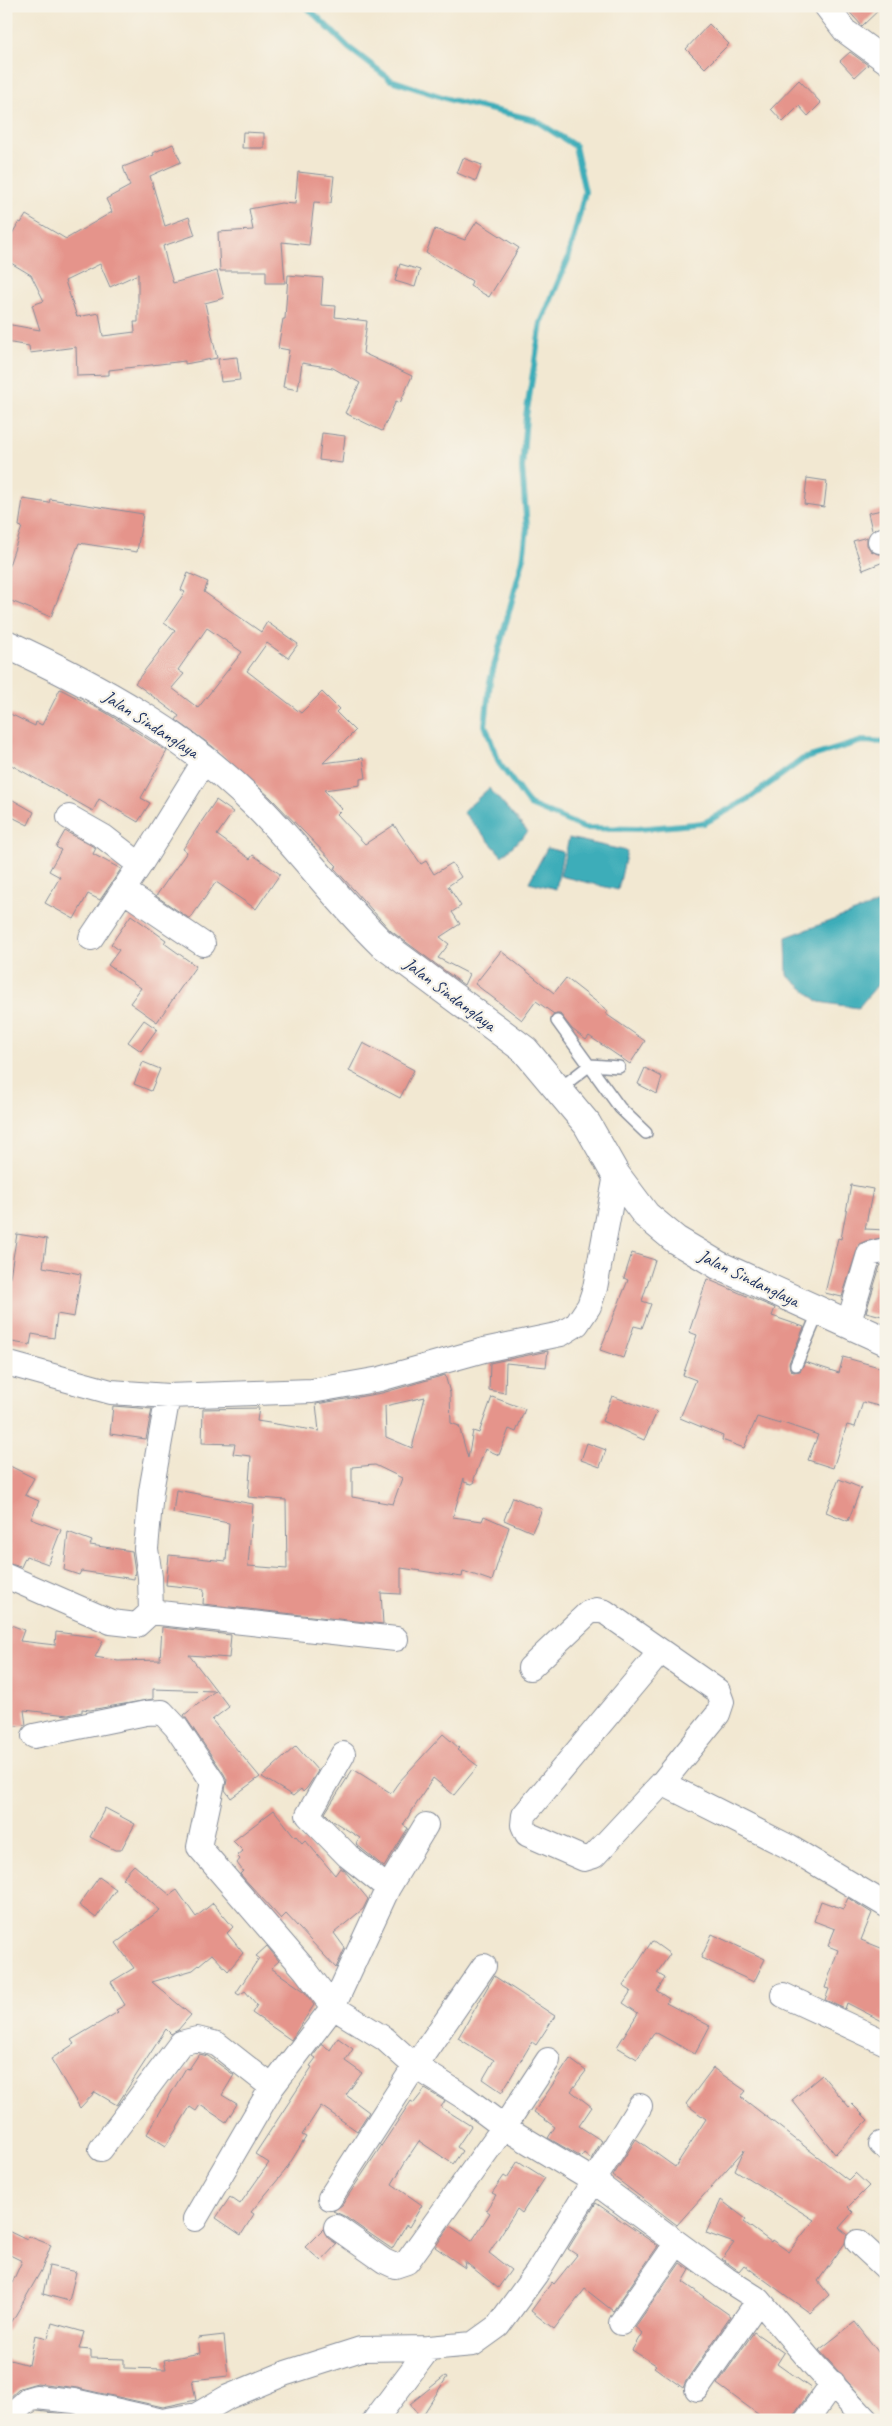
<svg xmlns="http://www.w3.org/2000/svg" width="892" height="2426" font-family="Caveat,sans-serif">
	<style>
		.water { fill: #3dadb9; stroke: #2c6e8c }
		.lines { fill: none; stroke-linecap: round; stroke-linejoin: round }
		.stream { stroke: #3dadb9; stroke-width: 6 }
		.building { fill: #e5948b; fill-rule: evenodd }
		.service-casing { stroke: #868c98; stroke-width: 14 }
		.minor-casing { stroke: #868c98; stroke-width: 26 }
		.tertiary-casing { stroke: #868c98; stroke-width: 30 }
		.service { stroke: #fff; stroke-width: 11 }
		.minor { stroke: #fff; stroke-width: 24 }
		.tertiary { stroke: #fff; stroke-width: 28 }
		.labels { text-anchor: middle; stroke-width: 4.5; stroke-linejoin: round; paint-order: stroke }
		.street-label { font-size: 18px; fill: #1b2f5e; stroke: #f7f3e8 }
	</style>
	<rect width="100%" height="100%" fill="#f7f3e8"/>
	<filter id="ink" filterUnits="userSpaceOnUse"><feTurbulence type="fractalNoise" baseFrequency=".02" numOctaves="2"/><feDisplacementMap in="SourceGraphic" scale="10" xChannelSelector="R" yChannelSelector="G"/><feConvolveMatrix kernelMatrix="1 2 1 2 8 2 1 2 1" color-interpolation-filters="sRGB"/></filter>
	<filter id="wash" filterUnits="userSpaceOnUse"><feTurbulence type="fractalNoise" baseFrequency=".0096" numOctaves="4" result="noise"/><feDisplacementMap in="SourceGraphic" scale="20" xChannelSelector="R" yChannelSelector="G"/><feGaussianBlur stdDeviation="1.12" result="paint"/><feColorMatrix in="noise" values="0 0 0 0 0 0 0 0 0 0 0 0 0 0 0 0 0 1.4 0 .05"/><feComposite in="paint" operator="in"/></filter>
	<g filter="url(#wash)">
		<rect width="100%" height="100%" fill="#f2e8d2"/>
		<path class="water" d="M489,788L528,832L502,856L463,812Z
			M569,838L627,851L618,890L560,876Z
			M547,848L563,852L556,889L529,882Z
			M882,902L886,909V975L858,1008L819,1002L787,975L786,937Z"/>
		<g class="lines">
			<path class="stream" d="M306,6L349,48L391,80L451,100L535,120L575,146L585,192L568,259L541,323L526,416L522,468L527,528L523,560L490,681L485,725L499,763L530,805L584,828L638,829L704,823L748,799L803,759L862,741L886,742"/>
		</g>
		<g id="blocks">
			<path class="building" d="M844,6H883L862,26Z
				M709,24L729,44L705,68L686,49Z
				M850,52L868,65L855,77L840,61Z
				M799,80L821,103L808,116L799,106L783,122L771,109Z
				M243,132L264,133V148H242Z
				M173,144L181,162L150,176L165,226L189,217L195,235L163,246L167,263L173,283L217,271L224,298L205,303L217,358L185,364V361L109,370V375L77,376L76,347L30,353L29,346L6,342V324L40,330L32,305L44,301L31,275L6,260V244L19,222L21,223L26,215L66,239L112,212L106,199L130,186L123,167L154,155L153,153ZM100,264L110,287L138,274V322H134L135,332L103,336L99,313L77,317L65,281Z
				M463,158L482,165L476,181L457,173Z
				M298,172L334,176L331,203L314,202L309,245L282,242L285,283H266V271H220L218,232L253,230L249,209L281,203L295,204Z
				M477,221L519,248L489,297L470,286L472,281L426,253L435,229L465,240Z
				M400,264L420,270L415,287L395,281Z
				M288,275L323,278L321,305L336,306L335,317L367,321L363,353L412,376L400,403L396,401L382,431L345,413L360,383L333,368L302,363L298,390L283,387L289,350L278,348L283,319H285Z
				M237,357L240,380L221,382L218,359Z
				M322,433L345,436L342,463L319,460Z
				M807,478L827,481L824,507L804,504Z
				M23,499L49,503L50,499L143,514L137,552L79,543L51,617L6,599V574L22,527L19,526Z
				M886,509V526L872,530L868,513Z
				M867,537V545L871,551L878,554H886V561L863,570L853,541Z
				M188,573L208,582L204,592L261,632L267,622L298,644L288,658L267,643L247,671L301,713L322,692L339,709L336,712L355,731L323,763L363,758L366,778L360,779V785L324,790L342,809L337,814L365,844L394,825L421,864L426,861L434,874L452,863L461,877L448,886L461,906L452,912L460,924L440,937L449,944L438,958L469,974L464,985L391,931L334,868L337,866L270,797L212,746L176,720L179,716L135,683L175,631L164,623L185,592L181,590ZM207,628L242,652L198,708L172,688L184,674L178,670Z
				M60,689L105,712L167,751L141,798L150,803L138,822L99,799L93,811L6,762V712L35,726L36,722L42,725Z
				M6,796L34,812L28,825L6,814Z
				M216,800L233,812L217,835L250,859L253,855L280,874L256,909L216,882L190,919L156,896L187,852L183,849Z
				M65,831L96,848L93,854L121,869L100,900L88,894L74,919L45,903L60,877L49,871L61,850L56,847Z
				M131,915L166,940L164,943L196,966L157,1022L130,1003L141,988L108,965L119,950L111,944Z
				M501,951L554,993L566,978L608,1011L606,1014L645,1041L630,1064L589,1036L586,1040L572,1029L560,1014H554L536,1001L522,1020L475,984Z
				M144,1020L157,1029L141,1051L128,1042Z
				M363,1043L414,1070L400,1098L349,1071Z
				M143,1062L160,1069L151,1091L134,1084Z
				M645,1068L662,1077L657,1094L638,1084Z
				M851,1185L873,1189L865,1229L886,1230V1237L866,1241L859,1244L842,1297L825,1293L838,1238L841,1239Z
				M17,1234L47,1239L43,1267L81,1274L74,1317L57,1314L54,1338L32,1334L30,1345L6,1341V1301Z
				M632,1253L655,1260L642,1301L651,1304L642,1328L634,1326L623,1358L600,1350L628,1280L624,1278Z
				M886,1264V1317L866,1312L880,1266Z
				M707,1279L775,1308L772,1316L804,1327L789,1363L790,1369L793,1372L800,1371L805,1362L839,1373L843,1357L886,1369V1408L863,1402L855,1427L847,1425L833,1468L808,1460L818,1435L780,1422V1424L757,1417L744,1448L722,1440L723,1436L680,1418L696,1380L683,1375L697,1335L689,1332Z
				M548,1351L546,1367L506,1363L505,1393L489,1390L490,1363Z
				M445,1375L450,1393L451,1423L459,1426L468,1458L473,1431L479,1433L492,1397L525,1409L516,1432L509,1429L499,1455L485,1449L474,1479L475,1482L472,1484L464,1482V1478L453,1517L482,1521L484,1516L509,1527L492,1581L463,1571L462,1577L401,1568V1594L381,1593L383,1624L203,1604L204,1589L166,1585L169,1555L226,1561L229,1523L173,1513L176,1490L253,1504L248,1566L287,1569L286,1500L248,1497L251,1456L233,1454L235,1444L202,1443L203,1409L259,1408L257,1421L319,1431L316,1404L382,1393ZM425,1397L412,1448L386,1437L385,1406ZM375,1465L402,1478L393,1504L352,1497V1467Z
				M612,1396L657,1412L644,1440L602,1421Z
				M113,1406L152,1409L146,1439L110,1434Z
				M587,1443L606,1450L600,1467L581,1460Z
				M6,1464L34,1478L25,1495L39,1501L31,1519L61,1530L48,1564L26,1556L21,1567L6,1563Z
				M839,1479L861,1488L848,1521L826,1512Z
				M513,1497L542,1509L532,1532L504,1520Z
				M68,1532L92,1541L90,1545L132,1551L135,1571L134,1579L81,1571L79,1575L64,1570Z
				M6,1623L24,1630L20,1641L55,1645L56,1632L95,1637L103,1641L95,1657L118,1661L160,1660L162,1627L231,1635L229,1658L189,1655L229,1707L212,1720L260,1777L231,1798L225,1790L227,1780L224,1774L184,1715L215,1691L153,1689V1699L90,1710L82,1709V1712L68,1715L24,1710L26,1725L6,1727Z
				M443,1734L459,1748L457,1750L478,1766L454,1795L433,1778L403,1825L408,1828L384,1867L356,1844L360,1838L333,1821L325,1813L353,1769L391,1793L398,1783Z
				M296,1746L318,1771L307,1788L303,1792L301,1789L293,1796L262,1777Z
				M105,1808L135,1824L121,1850H115L90,1837Z
				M274,1810L295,1837L296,1836L302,1843L305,1840L335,1875L340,1868L344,1870L368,1899L363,1909L334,1933L345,1948L336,1968L286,1914L281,1919L240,1874L243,1871L237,1863L240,1859L237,1856L243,1851L233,1841Z
				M134,1865L170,1895L177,1890L196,1917L213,1903L233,1927L227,1933L243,1953L228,1971L212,1954L193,1970L152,1982L191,2015L178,2030L171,2034L166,2029L117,2105L95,2092L80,2108L51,2059L74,2044L71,2040L118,2012L116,2010L125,2005L111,1982L134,1968L116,1943L160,1910L122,1878Z
				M99,1877L116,1889L96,1918L79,1905Z
				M848,1898L872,1913L861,1940L886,1950V2023L847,2003L845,2009L825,2000L829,1989L825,1988L838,1950L828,1946L835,1929L814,1921L821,1901L843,1909Z
				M712,1934L765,1959L754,1982L701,1958Z
				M652,1941L670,1954L657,1973L665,1978L657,1991L669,1999L666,2003L710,2026L695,2054L655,2032L637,2059L617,2047L638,2013L623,2003L631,1991L623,1986Z
				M267,1946L279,1961L271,1968L304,1991L314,2005L291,2040L252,2013L257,2005L245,1991L239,1995L236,1993L259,1958L256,1956Z
				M494,1976L555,2016L536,2045L532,2042L502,2092L483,2079L494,2060L458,2038Z
				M338,2038L353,2049L345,2061L362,2073L346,2095L369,2112L357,2131L321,2106L302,2135L306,2137L285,2171L251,2212L254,2214L241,2235L216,2218L230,2197L240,2204L269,2163L255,2154L312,2067L310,2066L316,2058L313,2056L322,2044L330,2050Z
				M199,2054L208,2056L234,2075L222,2095L237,2104L226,2122L200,2105L196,2111L190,2107L166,2146L147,2134L186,2068L189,2069Z
				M570,2059L586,2071L571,2091L592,2107L579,2126L602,2141L591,2159L584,2153L581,2157L548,2138L555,2127L534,2112Z
				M713,2068L746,2091L741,2097L848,2180L855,2173L869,2186L848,2207L853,2212L839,2228L847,2234L845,2243L818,2281L829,2295L810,2313L744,2265L739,2271L722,2259L734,2243L706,2233L721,2200L746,2219L744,2222L771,2242L772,2240L789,2252L814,2220L735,2170L744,2150L677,2225L613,2176L636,2139L675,2167L706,2119L686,2104Z
				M822,2075L849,2107L852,2104L868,2120L835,2154L792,2100Z
				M425,2089L445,2101L441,2107L471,2126L457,2147L462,2151L453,2164L419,2141L405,2162L392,2184L422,2205L409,2227L406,2225L392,2249L344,2216L333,2211L342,2205L411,2101L414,2103Z
				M518,2161L545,2178L522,2213L517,2209L489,2253L511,2270L498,2288L464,2261L465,2268L435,2247L450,2226L472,2241L490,2213L486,2210L496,2195L492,2193L504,2176L507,2178Z
				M596,2203L658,2246L613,2311L585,2289L554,2329L531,2311L552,2282L554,2284L577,2255L568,2249Z
				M323,2229L328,2238L337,2244L321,2261L305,2247Z
				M6,2230L27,2240L28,2236L51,2245L42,2269L6,2332V2296L22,2261L6,2253Z
				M680,2263L690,2270L683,2282L731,2316L686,2381L683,2388L654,2367L656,2365L632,2350L642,2333L635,2327Z
				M49,2266L76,2272L69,2301L43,2294Z
				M855,2322L886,2362V2410L878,2415L819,2350Z
				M52,2323L84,2332L79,2349L91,2350V2358L124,2359V2368L166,2369L164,2360L200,2353L198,2338L224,2335L228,2376L192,2380L196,2400L163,2407L77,2388L37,2383L20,2388L6,2401V2359L29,2365L35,2335L48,2338Z
				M754,2332L784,2353L777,2364L812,2389L796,2412L793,2420H766L717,2384Z
				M445,2376L447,2377L421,2418L410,2404Z
				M37,2411L72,2415L95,2420H26Z"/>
		</g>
	</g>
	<g filter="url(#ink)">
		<use href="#blocks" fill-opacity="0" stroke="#868c98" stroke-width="1"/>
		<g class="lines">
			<defs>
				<path id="service" d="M557,1021L620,1108L646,1133
					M559,1089L590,1065L619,1067
					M796,1365L819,1311"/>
				<path id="minor" d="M826,6L845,31L886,61
					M880,541L886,539
					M69,817L104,837L140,865
					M123,890L203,944
					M91,938L140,865L205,760
					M848,1325L869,1254L886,1250
					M6,1363L111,1392L168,1396L312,1391L380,1379L484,1350L561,1334L577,1324L589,1306L595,1288L616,1175
					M168,1396L151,1491L146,1549L150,1577L151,1612L396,1639
					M6,1576L111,1622L137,1625L151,1612
					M530,1668L588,1613L596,1610L605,1612L718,1691L722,1702L718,1714L662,1783L594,1856L584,1859L527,1834L523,1825L524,1815L661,1651
					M34,1736L146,1713L162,1712L176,1727L213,1782L199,1847L306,1971L333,2007L385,2039L415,2066L464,2097L504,2127L592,2180L726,2279L759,2300L814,2365L866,2420
					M343,1754L308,1815L348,1856L388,1888
					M662,1783L789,1847L886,1905
					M783,1995L886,2043
					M881,2144L886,2148
					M101,2149L181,2043L197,2039L217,2044L272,2087
					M330,2198L415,2066L484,1966
					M195,2219L272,2087L333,2007L388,1888L426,1825
					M336,2227L384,2261L395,2266L407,2262L504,2127L548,2060
					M858,2242L886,2268
					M621,2323L677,2243
					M697,2389L759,2300
					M6,2419L29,2399L36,2397L74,2401L158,2420
					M167,2420L197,2415L228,2397L286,2373L361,2349L429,2348L473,2344L498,2326L536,2274L640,2106
					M375,2420L429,2348
					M807,2420L833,2383"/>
				<path id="tertiary" d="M6,644C98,686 188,736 259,808C302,852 338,901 381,943L525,1050L587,1124L616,1175L646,1215L676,1240L718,1265L886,1341"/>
			</defs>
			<use href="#service" class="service-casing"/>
			<use href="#minor" class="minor-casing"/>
			<use href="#tertiary" class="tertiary-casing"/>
			<use href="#service" class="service"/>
			<use href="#minor" class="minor"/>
			<use href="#tertiary" class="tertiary"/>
		</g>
	</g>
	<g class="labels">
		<g class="street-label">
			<text transform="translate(151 724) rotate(33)" y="6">Jalan Sindanglaya</text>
			<text transform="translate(450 994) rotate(37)" y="6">Jalan Sindanglaya</text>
			<text transform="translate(749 1278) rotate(26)" y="6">Jalan Sindanglaya</text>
		</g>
	</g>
	<rect width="892" height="2426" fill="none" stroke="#f7f3e8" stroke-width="25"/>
</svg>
